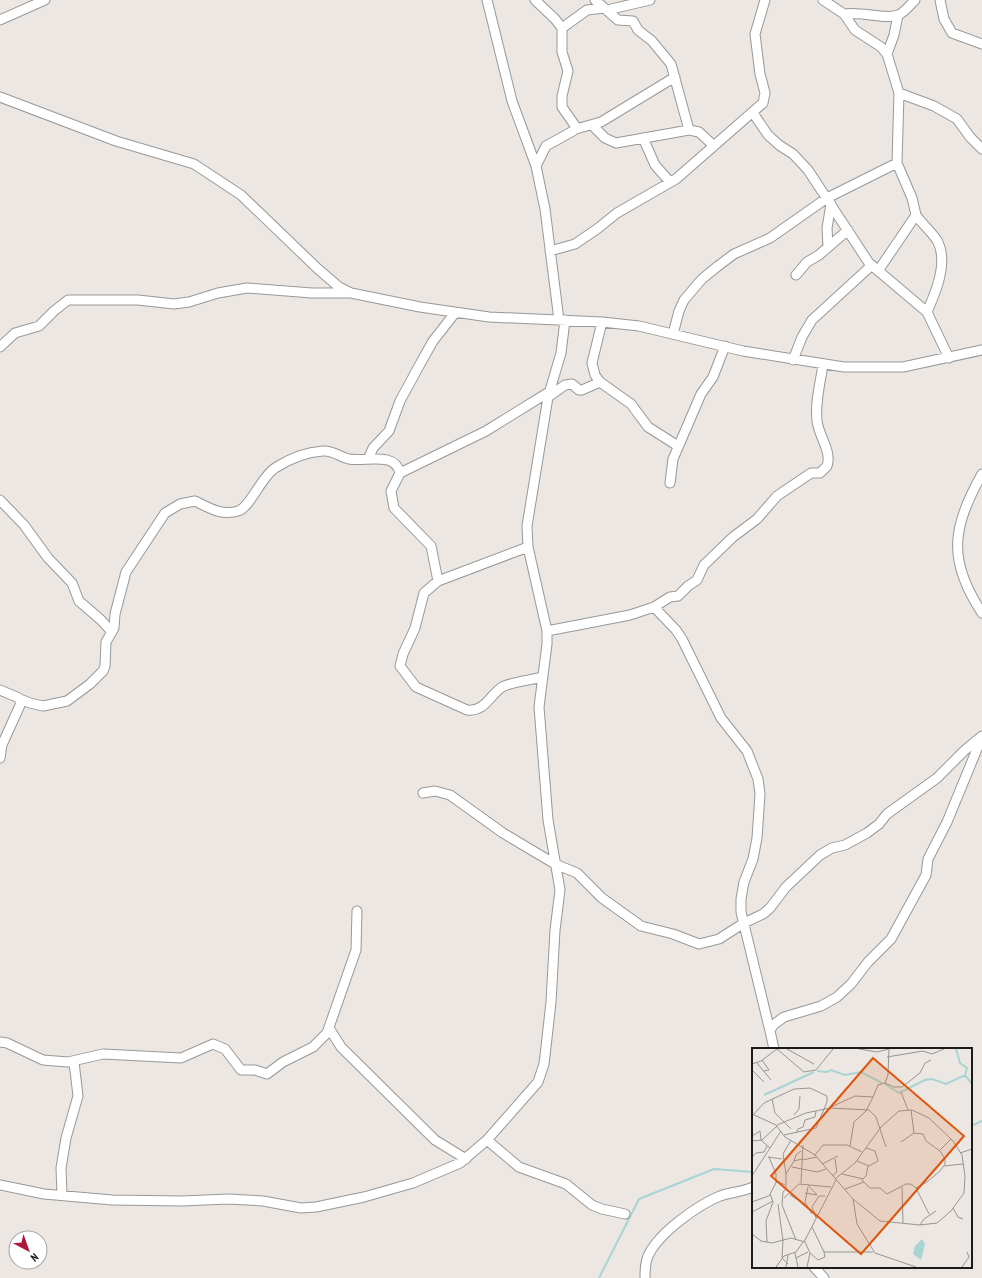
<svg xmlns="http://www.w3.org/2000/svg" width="982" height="1278" font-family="'PT Sans Narrow',sans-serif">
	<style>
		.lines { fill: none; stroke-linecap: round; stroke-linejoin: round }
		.stream { stroke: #a8d4d4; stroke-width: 2 }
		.minor-casing { stroke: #989898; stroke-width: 11 }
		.minor { stroke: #fff; stroke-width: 9 }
		.inset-river { fill: none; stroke: #a8d4d4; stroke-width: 2 }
		.inset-road { fill: none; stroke: #989592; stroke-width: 1 }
		.view { fill: #de560d; fill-opacity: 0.15; stroke: #de560d; stroke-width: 2 }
		.inset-edge { fill: none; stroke: #1b1b1b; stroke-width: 2 }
	</style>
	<rect width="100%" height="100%" fill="#ece7e2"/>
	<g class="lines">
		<path class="stream" d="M971,1126L982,1121
			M599,1278L639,1199L714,1169L753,1172"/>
		<defs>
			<path id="minor" d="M487,0L512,101L536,166L545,209L559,320
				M535,0L555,19L562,28V52L568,71L562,96V107L576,127L573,131L546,146L536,166
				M595,0L618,20L633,21L638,30L652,41L671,64L689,130
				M823,0L844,14L855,30L881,47L887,54L899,93L897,163L912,198L916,215L878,271
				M940,0L944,19L952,33L982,44
				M607,10L650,0
				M844,14C860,11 886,20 898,15C904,13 910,5 915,0
				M0,20L45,0
				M562,28L587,10L604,8
				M887,54L894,35L898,15
				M899,93L934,106L957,119L970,137L982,149
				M0,97L116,141L194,164L241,195L318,269L339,287L351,293L420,307L489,317L602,322L639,326L743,351L844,367H903L982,350
				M753,113L768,135L779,145L793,154L808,170L869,263L927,312L949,358
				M592,125L605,138L616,143L689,130L699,132L714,146
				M576,129L601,122L675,77
				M643,138L655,165L670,182
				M916,215C922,224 933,233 938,242C948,263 936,292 927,312
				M828,247L827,228L831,204
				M550,251L575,244L597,229L617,213L676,179L763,103L765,93L760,74L755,34L765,0
				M796,275L807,262L819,255L848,230
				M602,322L592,363L595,375L600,382L631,404L648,427L678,446
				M673,334L679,311L684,300L702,279L718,266L734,254L770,238L827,198L897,163
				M0,347L15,333L39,326L54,311L68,300H138L174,304L189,302L218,293L247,288L312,293H350
				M793,360L802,337L812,320L872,265
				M548,397L565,385L572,384L579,390H582L600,382
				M368,459L373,448L389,431L400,401L419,366L433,341L455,313
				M400,473L486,431L549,392
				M982,474C952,528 947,560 982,613
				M670,483L673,459L701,394L713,377L725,346
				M0,500L24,525L48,558L72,583L79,601L101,620L112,632
				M528,547L438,581L424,593L415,628L403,654L400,666L416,687L467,710C485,712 490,695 502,687C511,682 532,680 542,677
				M654,607L676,630L682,639L721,718L747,751L758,779L760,794L757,838L753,859L744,882L741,899V912L770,1031
				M547,631L630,615L654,607L670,597L678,596L688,586L697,580L704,565L733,537L757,519L777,496L811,473H820L827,466C832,451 819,437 817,421C815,402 820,384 823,365
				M0,690L19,698L21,703L2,745L0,758
				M20,699L30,703L43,706L67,701L90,684L103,671L105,666L106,642L114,628L115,614L126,572L165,513L180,504L195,501C209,508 222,516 238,511C250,508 261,477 275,468C289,459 307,452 323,451C333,450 340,457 349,459C365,462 395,451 400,473L391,491L394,508L431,546L438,581
				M423,793L435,791L450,795L503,833L555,864L577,873L602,898L641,926L673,934L699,944L719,939L744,923L763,914L770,908L786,887L820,855L832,848L845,845L867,833L879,824L887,814L937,778L965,750L982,736
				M329,1028L341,1047L435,1140L466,1159
				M0,1042L7,1043L43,1060L68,1062L103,1054L181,1058L213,1044L225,1049L241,1070H255L267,1074L283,1062L313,1047L327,1033L356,950L357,911
				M774,1049L770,1031L773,1025L784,1017L821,1006L837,997L851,984L868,962L891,939L926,875L928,859L947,822L982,737
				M487,1140L519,1167L566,1184L592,1205L602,1209L625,1214
				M0,1185L44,1194L112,1200L182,1201L228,1199L263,1201L301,1208L316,1207L364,1197L413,1183L460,1163L487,1140L538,1082L544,1064L546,1047L551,1002L555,930L560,890L548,820L539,707L547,644V631L528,547L527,526L548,397L561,353L565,320
				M62,1194L61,1168L66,1138L78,1096L74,1062
				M814,1267L824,1278
				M645,1278C645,1270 645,1261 649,1254C660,1232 698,1205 720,1196C731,1192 742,1192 753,1187"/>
		</defs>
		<use href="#minor" class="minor-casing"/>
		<use href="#minor" class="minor"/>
	</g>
	<g transform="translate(752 1048)">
		<rect width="220" height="220" fill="#ece7e2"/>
		<path d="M170,191L173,196L169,212L161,206L163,198Z" fill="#a8d4d4"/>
		<path class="inset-river" d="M204,1L208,15L215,20L213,27L220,36M65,23L75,24L79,22L93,27L109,24L130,35M133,36L147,45L173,32L180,31L194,36L211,28L215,29M12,47L62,24"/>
		<path class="inset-road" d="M25,1L52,24L64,22L81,1M35,1L62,16M107,1L125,4L137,1M135,9L171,3L180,6L192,1M10,12L17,22L12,23M5,15L19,32M0,16L9,13L25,1M0,22L12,34M133,35L142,39H150L168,25L173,15L179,12M149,44L156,62M20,51L23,65L39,81M79,59L103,48L121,49L126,37L133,35L136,27L137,1M159,62L162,85M0,66L24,77L33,89L63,107L101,151L105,176L123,205L164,219M1,67L12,55L42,41L58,40L75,48V54L64,80L32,87M42,67L47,61L48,48M25,77L54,65L78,60L117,62L124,69L134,99M44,85L46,81L51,79L53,72L63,69L64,63M0,88L8,83L9,92L18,100M0,93L10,92L25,78M149,94L162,85L171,86L174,93L188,103L193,111V116L188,123L175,134L164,140L177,166M98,98L102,74L114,63L121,49M188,102L199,91M208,105L220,101M63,107L71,97H95L110,104M0,109L4,105L12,104L15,98M16,109L30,111M17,109L24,126V135M50,112L65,109M42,113L44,107L49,103M105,113L117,118L126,113L123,103L114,100M70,116L86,108M116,118L114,128L110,132L118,140H128L135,146L154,136H159L164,140M192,118L211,116M40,119L65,124L74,121M34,126L31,106L39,92M90,126L111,131M0,128L29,83M80,128L85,124L83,111M83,131L103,115L129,79L147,63L160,62L177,70L201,93L210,107L213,128L212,145L199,163L185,175L168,177L128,173L101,151M49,135L51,97M56,137L65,147M56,139L53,154L60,166M150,139L151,175M93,141L112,134M53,145L65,147M38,147L53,156M32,150L47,136L79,139M0,154L19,147M26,156L31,193M201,160L206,169L211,171M0,164L21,153M64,170L60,159L67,148H73M168,177L172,171L184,163M60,179L72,204H121M0,186L9,193L20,195L39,190L53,194L58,205L55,219M44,192L30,157L31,144L34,141V126L42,113L50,111M31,193L30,210L36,216M15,194L14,173L21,154L18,146L25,133L33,137M52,194L84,132M43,205L46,219M58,205L66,212L73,209L72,204M44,210L56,204M24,219L32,208L44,204L51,194M34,219L36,207M210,219L217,209L215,204"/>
		<path class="view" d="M121,10L212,88L109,206L19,128Z"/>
		<rect width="220" height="220" class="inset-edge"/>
	</g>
	<g transform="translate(28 1250) rotate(139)"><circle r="19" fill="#ffffff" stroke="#a4a4a4"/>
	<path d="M0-3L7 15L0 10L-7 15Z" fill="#af1838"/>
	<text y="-6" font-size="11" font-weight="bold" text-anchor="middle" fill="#1b1b1b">N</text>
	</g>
</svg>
